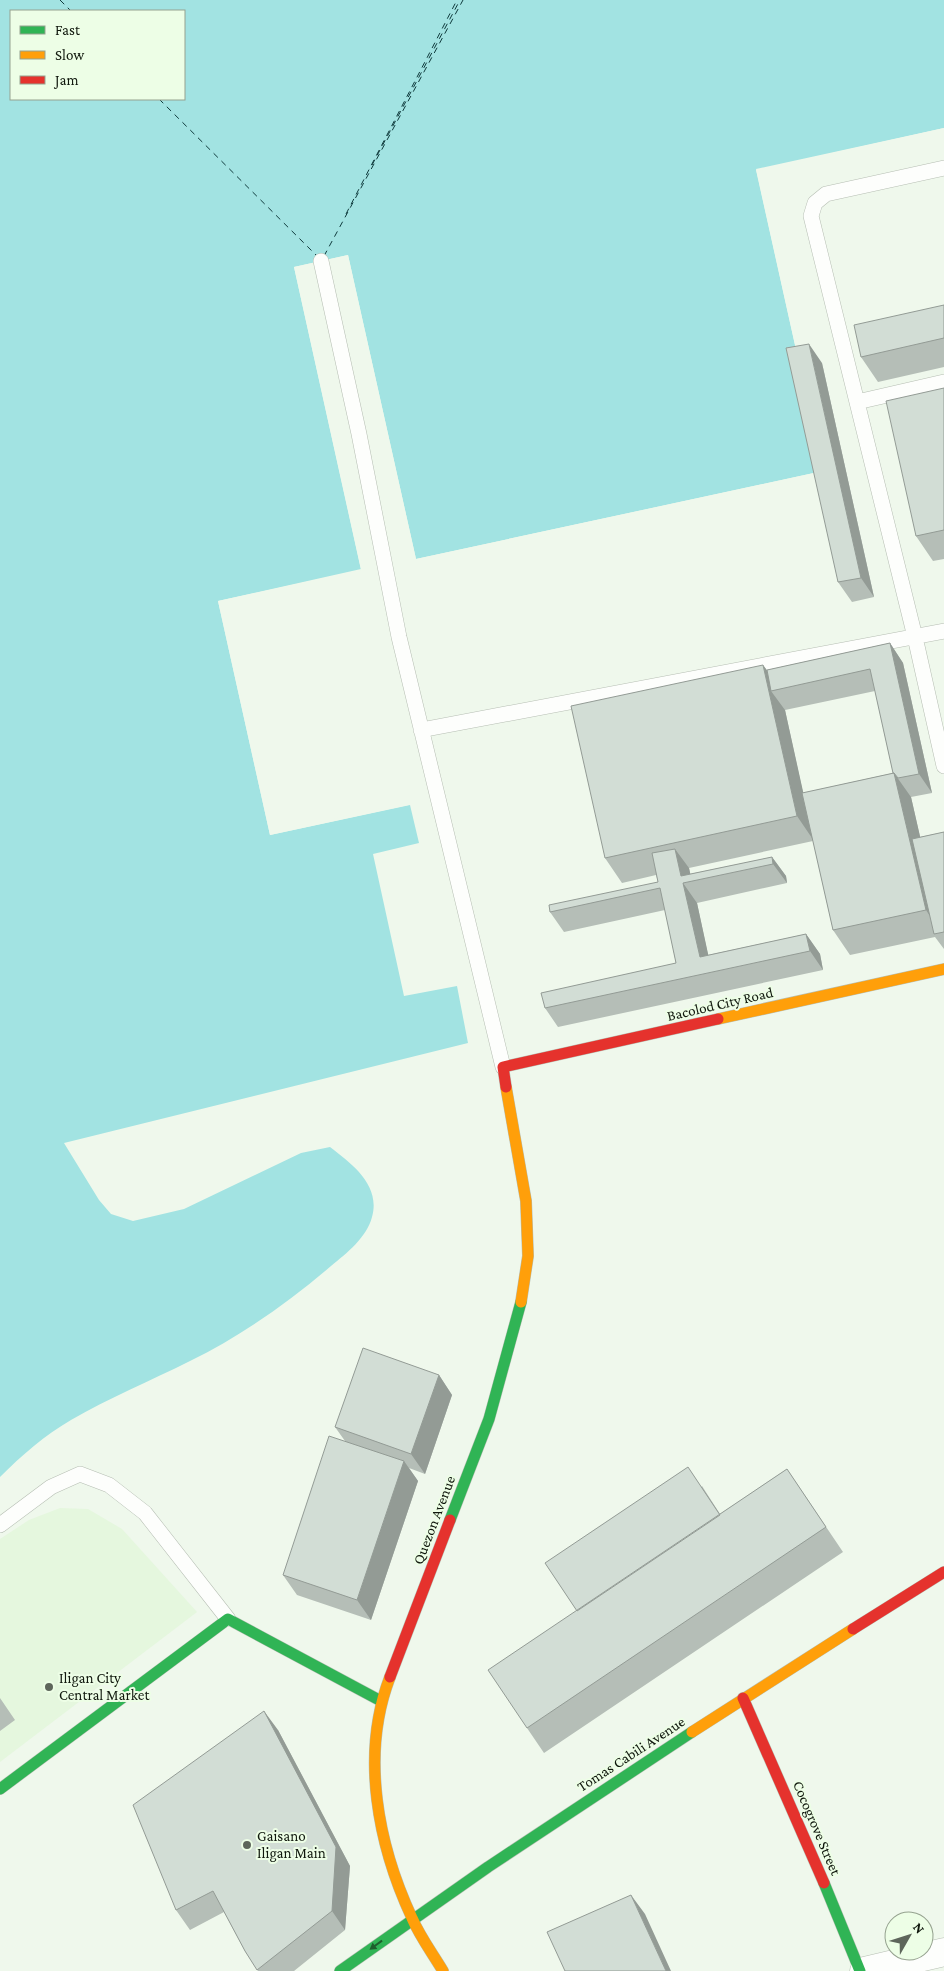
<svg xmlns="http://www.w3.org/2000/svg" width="944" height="1971" font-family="'Crimson Pro',serif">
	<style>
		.built { fill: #e5f7de }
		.water { fill: #a2e3e2; fill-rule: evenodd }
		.pier { fill: #eff8ec }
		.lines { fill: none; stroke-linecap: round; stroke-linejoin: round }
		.ferry { stroke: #103b3d; stroke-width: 1; stroke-dasharray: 6 5; stroke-linecap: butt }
		.lane-casing { stroke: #b6beb3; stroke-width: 16 }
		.street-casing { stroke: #b6beb3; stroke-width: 29 }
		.fast-casing { stroke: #b6beb3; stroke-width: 12 }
		.slow-casing { stroke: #b6beb3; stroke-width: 12 }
		.jam-casing { stroke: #b6beb3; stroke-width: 12 }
		.lane { stroke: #fdfefc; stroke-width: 15 }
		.street { stroke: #fdfefc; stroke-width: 28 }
		.fast { stroke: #30b455; stroke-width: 11 }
		.slow { stroke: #ff9f0a; stroke-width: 11 }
		.jam { stroke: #e5322d; stroke-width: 11 }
		.wall { fill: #b5beb7; fill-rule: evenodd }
		.shaded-wall { fill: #939b95 }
		.building { fill: #d2ddd5; stroke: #939b95 }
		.oneway { fill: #1e5e2d }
		.poi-dot { fill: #5e665b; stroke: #edfee6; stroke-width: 2 }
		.labels { text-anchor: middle; stroke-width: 4; stroke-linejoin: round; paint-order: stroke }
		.street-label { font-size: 15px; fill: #10180d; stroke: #edfee6 }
		.poi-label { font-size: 15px; fill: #10180d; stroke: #edfee6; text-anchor: start }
	</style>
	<rect width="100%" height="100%" fill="#eff8ec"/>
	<path class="built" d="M60,1508L88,1509L122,1529L197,1612L0,1762V1539L29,1520Z"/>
	<path class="water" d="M0,0H944V128L756,170L823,471L416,559L348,255L294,267L361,570L218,601L270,835L410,805L419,843L373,854L404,996L457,986L468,1043L64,1143L99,1200L111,1214L133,1221L184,1209L301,1153L330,1147C352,1164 381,1185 372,1217C367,1237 347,1253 331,1266C289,1302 241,1336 190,1361C150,1381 109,1398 71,1420C45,1435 21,1456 0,1477ZM11,11H184V99H11Z"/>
	<path class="pier" d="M944,128V131L759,171L825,471L824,474L417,562L414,560L346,258L297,269L364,570L221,603L271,832L410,802L413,804L270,835L218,601L361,569L294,267L348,255L416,559L823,471L756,169Z"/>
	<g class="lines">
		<path class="ferry" d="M60,0L71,11
			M159,99L316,255
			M372,165L460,0
			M346,214L457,0
			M324,256L463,0"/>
		<defs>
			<path id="lane" d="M944,168L826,194L815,203L811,216L915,637L944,766
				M321,261L359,434L399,637L503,1067
				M857,402L944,382
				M421,730L944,631
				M0,1525L51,1487L80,1474L109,1485L145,1513L228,1619"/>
			<path id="street" d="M864,1971L944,1952"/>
			<path id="fast" d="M450,1520L489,1419L521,1302
				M0,1789L228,1619L381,1701
				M824,1883L860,1971
				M340,1971L488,1867L692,1732"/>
			<path id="slow" d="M718,1019L944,969
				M506,1087L526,1201L528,1256L521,1302
				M390,1677C360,1755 378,1845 412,1918C420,1937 433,1954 443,1971
				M692,1732L853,1629"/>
			<path id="jam" d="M506,1087L503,1067L718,1019
				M853,1629L944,1572
				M390,1677L450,1520
				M743,1698L824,1883"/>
		</defs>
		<use href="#lane" class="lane-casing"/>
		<use href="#street" class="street-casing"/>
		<use href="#fast" class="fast-casing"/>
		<use href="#slow" class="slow-casing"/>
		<use href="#jam" class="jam-casing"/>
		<use href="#lane" class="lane"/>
		<use href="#street" class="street"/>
		<use href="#fast" class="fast"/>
		<use href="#slow" class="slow"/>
		<use href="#jam" class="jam"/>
	</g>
	<path class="wall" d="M944,305V367L878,382L861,357Z
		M822,363L874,597L852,602L838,582Z
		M944,388V559L933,561L916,536Z
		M890,643L903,663L932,793L911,797L920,837L944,832V949L935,937L850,955L833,930L813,841L689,868L690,874L772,857L786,876L787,883L697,903L708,955L806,934L820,954L823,970L558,1027L545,1008L676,963L665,910L564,932L550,912L658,882L656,875L622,883L605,858L763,665L767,670ZM875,691L893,773L803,793L785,710Z
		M439,1375L452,1395L425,1474L409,1468L418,1481L371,1620L297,1595L283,1575L345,1441L335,1427Z
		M787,1469L843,1552L544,1753L527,1728L702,1486L720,1514Z
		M0,1698L15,1720L0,1731Z
		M278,1730L350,1866L345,1930L294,1971H258L245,1951L224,1912L190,1930L176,1910Z"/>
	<path class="shaded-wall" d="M809,344L822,363L874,597L861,578Z
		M890,643L903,663L932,793L919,774Z
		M763,665L780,689L771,691L785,710L814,841L797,816Z
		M894,773L911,797L942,932L941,933L926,910Z
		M675,849L689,868L692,881L681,876Z
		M772,857L786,876L787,883L773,864Z
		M683,883L697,903L712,972L700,957Z
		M806,934L820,954L823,970L810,951Z
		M439,1375L452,1395L425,1474L411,1454Z
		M404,1461L418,1481L371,1620L357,1600Z
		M264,1711L278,1730L350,1866L345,1930L332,1911Z
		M631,1895L645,1914L671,1971H666Z"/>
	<path class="building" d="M944,305V338L861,357L854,325Z
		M809,344L861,578L838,582L786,348Z
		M944,388V530L916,536L886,401Z
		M890,643L919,774L898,778L894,773H893L870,669L771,691L767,670Z
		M763,665L797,816L605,858L571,706Z
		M894,773L926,910L833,930L802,793Z
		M944,832V932L934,934L912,839Z
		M675,849L681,876L772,857L773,864L683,883L700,957L806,934L810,951L545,1008L541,993L676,963L660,888L550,912L549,905L658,882L652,853Z
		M363,1348L439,1375L411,1454L335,1427Z
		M329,1436L404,1461L357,1600L283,1575Z
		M688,1467L720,1515L577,1611L545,1563Z
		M787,1469L826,1527L527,1728L488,1670Z
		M264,1711L336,1847L332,1911L257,1970L245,1951L213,1891L176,1910L133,1805Z
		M631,1895L666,1971H565L547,1932Z"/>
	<defs><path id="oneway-solid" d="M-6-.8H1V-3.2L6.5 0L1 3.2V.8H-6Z" transform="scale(1.25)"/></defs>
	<use class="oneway" href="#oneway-solid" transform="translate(376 1945) rotate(144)"/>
	<g class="poi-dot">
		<circle cx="49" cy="1687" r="5"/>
		<circle cx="247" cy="1845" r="5"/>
	</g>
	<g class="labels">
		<g class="street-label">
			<text transform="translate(720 1004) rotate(-13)" y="5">Bacolod City Road</text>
			<text transform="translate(434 1520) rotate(-69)" y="5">Quezon Avenue</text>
			<text transform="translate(631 1754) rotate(-33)" y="5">Tomas Cabili Avenue</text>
			<text transform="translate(817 1828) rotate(67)" y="5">Cocogrove Street</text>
		</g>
		<g class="poi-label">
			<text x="59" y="1683">Iligan City<tspan x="59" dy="17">Central Market</tspan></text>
			<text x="257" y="1841">Gaisano<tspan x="257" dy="17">Iligan Main</tspan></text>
		</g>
	</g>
	<rect x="10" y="10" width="175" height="90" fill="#edfee6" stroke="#95a28f"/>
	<rect x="20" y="26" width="25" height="8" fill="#30b455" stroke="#95a28f"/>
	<text x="55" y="35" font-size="15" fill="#10180d">Fast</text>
	<rect x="20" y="51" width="25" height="8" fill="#ff9f0a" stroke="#95a28f"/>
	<text x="55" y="60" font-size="15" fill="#10180d">Slow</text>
	<rect x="20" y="76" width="25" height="8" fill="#e5322d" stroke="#95a28f"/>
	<text x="55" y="85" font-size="15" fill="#10180d">Jam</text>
	<g transform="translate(909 1936) rotate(51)"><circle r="24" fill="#edfee6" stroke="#95a28f"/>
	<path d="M0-4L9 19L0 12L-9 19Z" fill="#5e665b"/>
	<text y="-8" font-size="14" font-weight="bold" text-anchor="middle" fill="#10180d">N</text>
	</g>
</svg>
